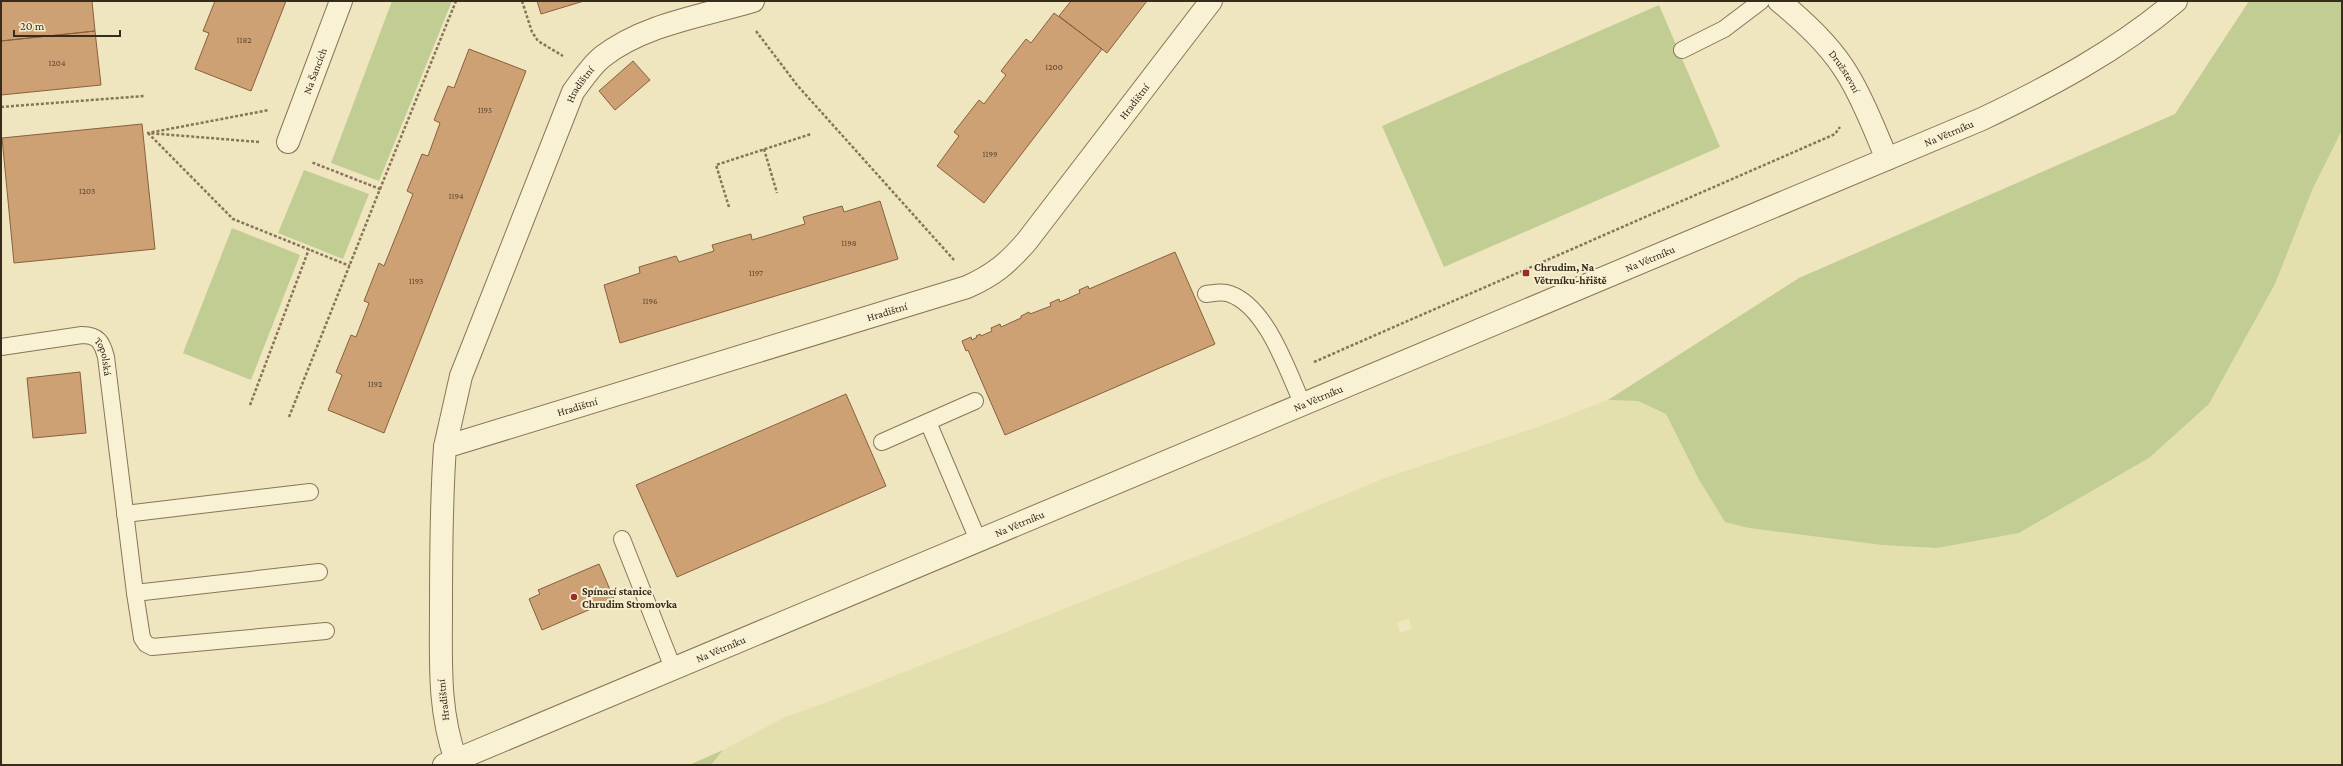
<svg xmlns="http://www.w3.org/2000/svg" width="2343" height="766" font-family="'Crimson Pro',serif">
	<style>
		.farmland { fill: #e4e0ad; fill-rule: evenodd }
		.green { fill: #c1cd93 }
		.building { fill: #cea174; stroke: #87613d }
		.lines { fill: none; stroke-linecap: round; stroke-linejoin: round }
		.service-casing { stroke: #887557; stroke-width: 18 }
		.minor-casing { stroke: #887557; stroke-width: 24 }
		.path { stroke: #887557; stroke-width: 2.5; stroke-dasharray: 3 2; stroke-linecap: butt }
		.service { stroke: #f9f1d3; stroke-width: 16 }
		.minor { stroke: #f9f1d3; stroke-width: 22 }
		.poi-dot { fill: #982f26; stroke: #f6eecf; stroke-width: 1.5 }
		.labels { text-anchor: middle; stroke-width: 4; stroke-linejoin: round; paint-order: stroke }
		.number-label { font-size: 9px; fill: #5d4832 }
		.street-label { font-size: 11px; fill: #372b1c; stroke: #f6eecf }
		.poi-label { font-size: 11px; font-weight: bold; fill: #372b1c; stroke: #f6eecf; text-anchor: start }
	</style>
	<rect width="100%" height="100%" fill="#efe5bf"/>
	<path class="farmland" d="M2342,130V765H711L723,750L785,717L841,697L1215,549L1382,479L1538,427L1608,400L1638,401L1666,414L1698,478L1749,528L1882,545L1936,548L2019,533L2149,458L2209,404L2275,284L2313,188ZM1409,618L1412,629L1400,633L1397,623Z"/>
	<path class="green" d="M392,1H452L379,181L331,163Z
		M2249,1H2342V130L2313,188L2275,284L2209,404L2149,458L2019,533L1937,548L1882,545L1749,528L1725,522L1698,478L1666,414L1638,401L1608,400L1799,278L2175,114Z
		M1659,5L1720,147L1444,267L1382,126Z
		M304,170L369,194L343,259L278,233Z
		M232,228L300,255L251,380L183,353Z
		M723,750L711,765H689Z"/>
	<path class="building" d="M1,1H92L95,31L1,41Z
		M215,1H286L251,91L195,69L209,33L203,31Z
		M537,1H584L541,14Z
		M1071,1H1147L1107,53L1059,16Z
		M1054,13L1102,49L984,203L937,166L959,136L954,132L979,100L984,104L1006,75L1001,71L1026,39L1031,43Z
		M95,31L101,85L1,95V41Z
		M469,49L526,71L384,433L328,410L342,375L336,372L351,335L356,337L369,303L364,301L379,263L384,266L413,194L407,191L422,154L428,156L440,123L434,120L448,86L454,88Z
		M633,61L650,80L615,110L599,91Z
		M142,124L155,249L14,263L2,138Z
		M880,201L898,259L620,343L604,285L640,273L639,267L676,256L679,262L714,251L712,245L751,234L752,240L805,224L803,217L842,206L844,212Z
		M1175,252L1215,344L1005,435L968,350L966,351L962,341L971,337L972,340L977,337L976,336L980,334L981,336L992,331L991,328L1000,324L1001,327L1021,318V316L1029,312L1030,314L1051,306L1050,303L1059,299L1060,302L1080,293L1079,290L1088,286L1089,289Z
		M80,372L86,433L33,438L27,378Z
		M846,394L886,486L677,577L636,485Z
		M599,564L614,599L542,630L529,599L540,594L538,590Z"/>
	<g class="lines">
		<defs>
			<g id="service">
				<path d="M1682,50L1724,29L1761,1"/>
				<path d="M1206,294C1214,293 1223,291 1230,294C1267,307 1288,372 1303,405"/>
				<path id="s1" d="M1,347L82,335C98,335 102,342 106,357L135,593L319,572"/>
				<path d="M928,422L978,540"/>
				<path d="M882,442L975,401"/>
				<path d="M125,514L310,492"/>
				<path d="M622,539L673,668"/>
				<path d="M135,593L142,638L146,644L152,647L326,631"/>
			</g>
			<g id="minor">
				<path id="s2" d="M1779,1C1805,22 1831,46 1848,75C1864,101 1875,131 1887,159"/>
				<path id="s3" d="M288,142L341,1"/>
				<path id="s4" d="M445,447L461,376L573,92C582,80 590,67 602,57C644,24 703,16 753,1"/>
				<path id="s5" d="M456,760C438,711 441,660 441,609C441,555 441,501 445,447L967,287C994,275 1008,263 1027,241L1211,1"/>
				<path id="s6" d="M444,765L1982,119C2051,86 2117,51 2176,1"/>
			</g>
		</defs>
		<use href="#service" class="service-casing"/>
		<use href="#minor" class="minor-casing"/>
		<path class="path" d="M522,1L532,32L538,41L563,56
			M756,31L797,85L954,260
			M1,107L144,96
			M148,133L233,219L350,266
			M259,142L148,133L269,110
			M764,149L777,193
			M380,189L456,1
			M729,207L716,165L811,134
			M1314,362L1835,134L1840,127
			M250,405L309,249
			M289,417L380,189L311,162"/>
		<use href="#service" class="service"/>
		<use href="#minor" class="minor"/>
	</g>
	<g class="poi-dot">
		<rect x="1522" y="269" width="8" height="8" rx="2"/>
		<circle cx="574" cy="597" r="4"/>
	</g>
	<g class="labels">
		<g class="number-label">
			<text x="244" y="43">1182</text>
			<text x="57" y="66">1204</text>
			<text x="1054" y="70">1200</text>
			<text x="485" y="113">1195</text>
			<text x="990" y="157">1199</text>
			<text x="87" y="194">1203</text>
			<text x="456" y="199">1194</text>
			<text x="849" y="246">1198</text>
			<text x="756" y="276">1197</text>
			<text x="416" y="284">1193</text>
			<text x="650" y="304">1196</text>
			<text x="375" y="387">1192</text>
		</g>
		<g class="street-label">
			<text dy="4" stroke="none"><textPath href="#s3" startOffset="76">Na Šancích</textPath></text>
			<text dy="4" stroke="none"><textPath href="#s2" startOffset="97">Družstevní</textPath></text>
			<text dy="4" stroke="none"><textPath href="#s4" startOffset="388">Hradištní</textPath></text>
			<text dy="4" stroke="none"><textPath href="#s5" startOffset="1113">Hradištní</textPath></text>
			<text dy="4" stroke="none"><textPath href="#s6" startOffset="1632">Na Větrníku</textPath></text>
			<text dy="4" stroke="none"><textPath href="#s6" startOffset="1308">Na Větrníku</textPath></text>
			<text dy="4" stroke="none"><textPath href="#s5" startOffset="777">Hradištní</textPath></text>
			<text dy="4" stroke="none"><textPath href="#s1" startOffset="117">Topolská</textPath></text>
			<text dy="4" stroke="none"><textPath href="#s6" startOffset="948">Na Větrníku</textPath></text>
			<text dy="4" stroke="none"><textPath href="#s5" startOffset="453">Hradištní</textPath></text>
			<text dy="4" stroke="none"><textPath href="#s6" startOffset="624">Na Větrníku</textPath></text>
			<text dy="4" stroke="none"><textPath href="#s6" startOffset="300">Na Větrníku</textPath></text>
			<text transform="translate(443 700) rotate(-96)" y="4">Hradištní</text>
		</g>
		<g class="poi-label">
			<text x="1534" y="271">Chrudim, Na<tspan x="1534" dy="13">Větrníku-hřiště</tspan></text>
			<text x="582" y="595">Spínací stanice<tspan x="582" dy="13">Chrudim Stromovka</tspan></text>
		</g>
	</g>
	<rect width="2343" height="766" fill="none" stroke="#372b1c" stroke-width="4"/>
	<path d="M14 30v6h106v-6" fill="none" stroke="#372b1c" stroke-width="2"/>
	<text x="20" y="30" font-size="12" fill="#372b1c" stroke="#f6eecf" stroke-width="3" paint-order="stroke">20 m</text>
</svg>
